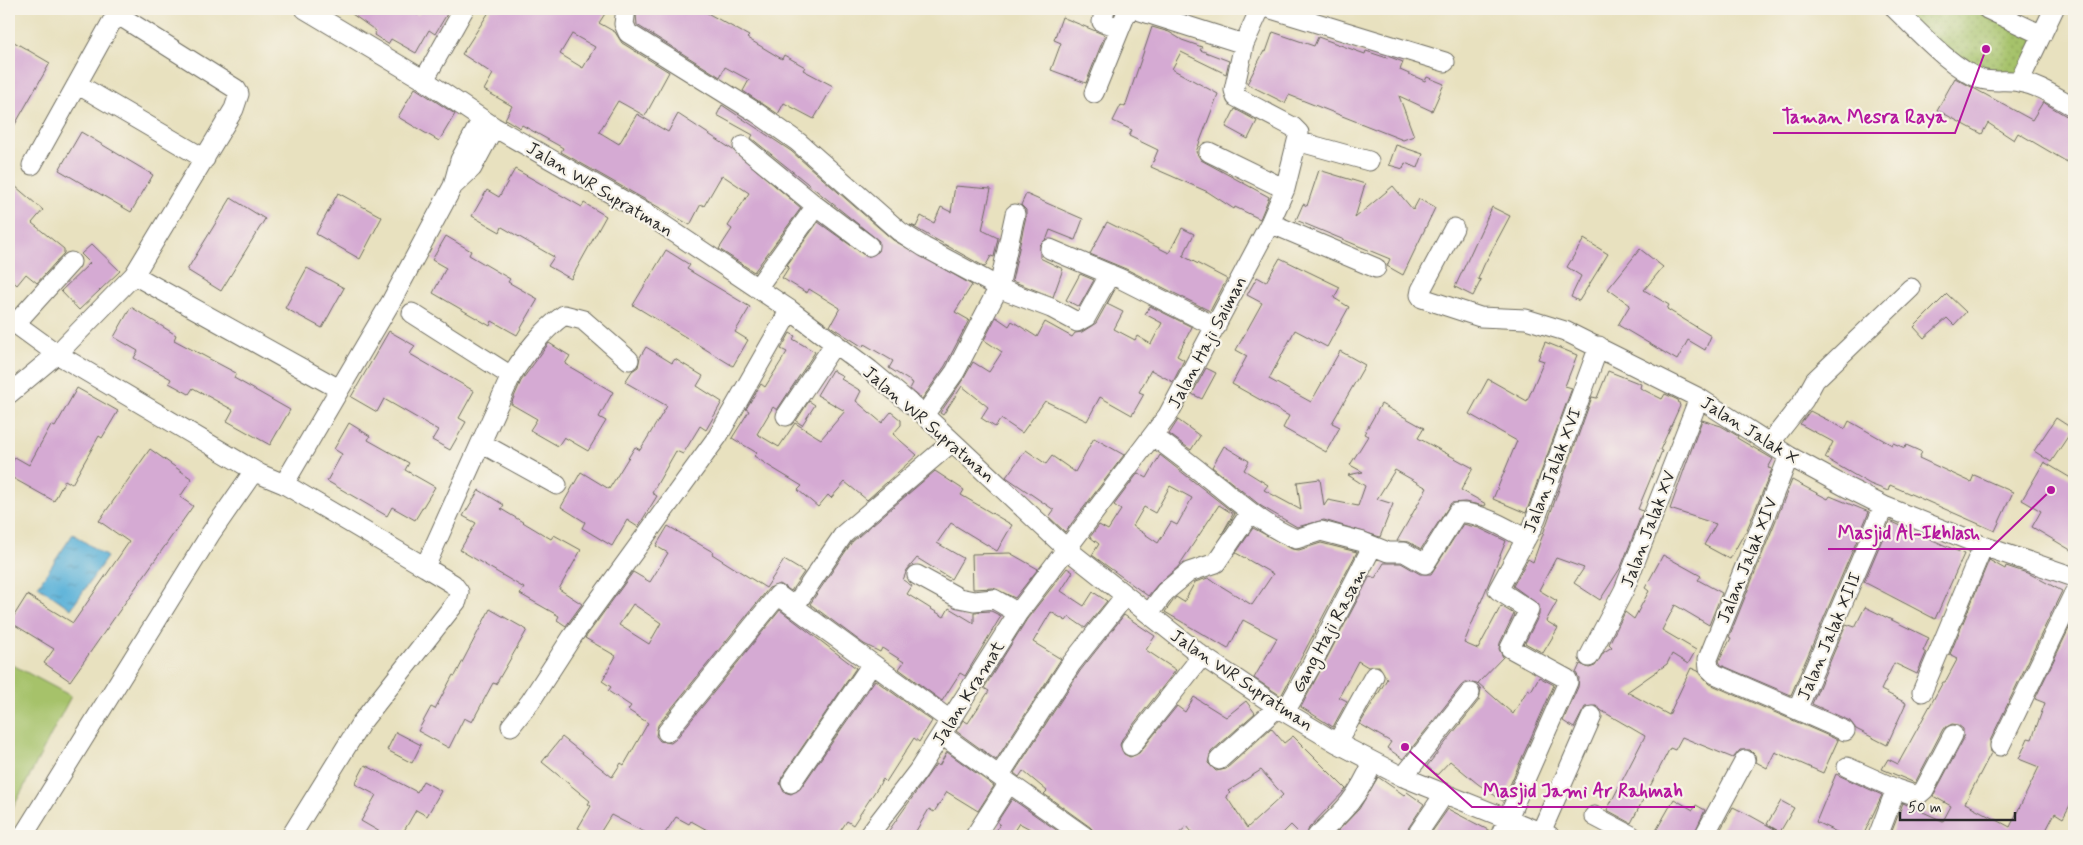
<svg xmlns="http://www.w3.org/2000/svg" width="2083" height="845" font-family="Mynerve,sans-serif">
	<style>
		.green { fill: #a6c26a; stroke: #68764a }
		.park { fill: url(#park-dots); stroke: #68764a }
		.water { fill: url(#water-ripples); stroke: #446e82 }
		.building { fill: #d5aad3; fill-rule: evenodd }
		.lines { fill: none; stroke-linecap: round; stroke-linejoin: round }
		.minor-casing { stroke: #6d6b5f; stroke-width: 21 }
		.minor { stroke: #fff; stroke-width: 19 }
		.labels { text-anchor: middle; stroke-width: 4.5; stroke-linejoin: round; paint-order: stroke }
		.street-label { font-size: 18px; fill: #2b2b2b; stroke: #f7f3e8 }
		.leader { fill: none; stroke: #b5179e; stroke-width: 2 }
		.callout-dot { fill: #b5179e; stroke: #f7f3e8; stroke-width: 2 }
		.callout-label { font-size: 19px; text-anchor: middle; font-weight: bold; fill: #b5179e; stroke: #f7f3e8; stroke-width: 4.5; stroke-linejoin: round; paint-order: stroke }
	</style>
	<defs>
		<pattern id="park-dots" width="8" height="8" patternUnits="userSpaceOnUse" patternTransform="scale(1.25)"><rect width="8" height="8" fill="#a6c26a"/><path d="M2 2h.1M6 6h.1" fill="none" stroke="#879e57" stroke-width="1.8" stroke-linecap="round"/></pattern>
		<pattern id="water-ripples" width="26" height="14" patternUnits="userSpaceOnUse" patternTransform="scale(1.25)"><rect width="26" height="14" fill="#5cb2d9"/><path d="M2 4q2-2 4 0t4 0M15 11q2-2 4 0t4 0" fill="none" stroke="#4c91b0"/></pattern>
	</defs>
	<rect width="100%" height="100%" fill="#f7f3e8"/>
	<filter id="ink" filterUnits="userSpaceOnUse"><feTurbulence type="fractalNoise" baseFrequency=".02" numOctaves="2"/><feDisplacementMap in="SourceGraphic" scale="10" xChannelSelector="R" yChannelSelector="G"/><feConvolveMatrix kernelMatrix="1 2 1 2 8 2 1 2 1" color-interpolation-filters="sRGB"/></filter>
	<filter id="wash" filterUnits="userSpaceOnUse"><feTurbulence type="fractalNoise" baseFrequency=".0096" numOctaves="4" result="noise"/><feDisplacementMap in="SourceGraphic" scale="20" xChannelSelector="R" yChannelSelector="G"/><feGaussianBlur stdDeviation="1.12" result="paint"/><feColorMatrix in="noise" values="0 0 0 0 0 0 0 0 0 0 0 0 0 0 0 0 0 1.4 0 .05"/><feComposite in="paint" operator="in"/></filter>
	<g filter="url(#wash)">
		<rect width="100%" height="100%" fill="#e8e1bf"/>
		<path class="green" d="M9,663L71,696L12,810L9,808Z"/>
		<path class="park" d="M1897,9H1987L2042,35L2014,81L1967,72Z"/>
		<path class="water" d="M73,534L107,557L71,609L38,586Z"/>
		<g id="blocks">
			<path class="building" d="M345,9H407L418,15L421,9H450L435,34L429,30L416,53L391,39L388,44L374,35L376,31Z
				M491,9H608L599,23L615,32L622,43L669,72L645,116L618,101L599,132L619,144L637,114L668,132L678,114L733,150L801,208L754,272L719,249L732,229L728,226L749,193L722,175L704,206L701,204L690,225L561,152L563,148L522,125L520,128L505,119L512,106L484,90L493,74L462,54ZM572,34L595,47L583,68L560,54Z
				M640,9H700L749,36L747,38L782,59L784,55L805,67L803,70L833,86L814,119L784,103L778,114L743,91L749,80L725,67L720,77L637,25L636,15Z
				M1062,17L1105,35L1086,83L1051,70L1061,43L1054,40Z
				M1152,27L1169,32L1182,40L1202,47L1200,50L1229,61L1226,74L1181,52L1172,69L1218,94L1196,152L1201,160L1269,197L1260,219L1235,207L1234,209L1208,192L1151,167L1158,150L1129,136L1132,130L1113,121L1121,105L1125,107Z
				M1273,32L1314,46L1318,37L1365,54L1366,51L1387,58L1390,57L1403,62L1400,70L1425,81L1427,77L1444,84L1432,111L1399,96L1414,136L1403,140L1289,95L1285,103L1247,84L1264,51L1266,52Z
				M9,39L50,63L9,135Z
				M1955,78L2032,120L2043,102L2068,117L2074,122V166L2018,133L2014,140L1988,123L1982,134L1937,110Z
				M415,88L455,114L439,141L398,117Z
				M722,105L791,151L893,240L972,285L955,312L969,320L945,366L922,399L910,389L913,383L889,368L893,361L864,344L863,347L830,326L840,308L809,289L807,293L782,278L789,267L787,265L818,222L867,257L878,252L879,241L751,138L753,135L717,115Z
				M1235,109L1257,121L1248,139L1226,127Z
				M81,132L153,175L131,212L59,170Z
				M1396,145L1423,154L1418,168L1405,163L1403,169L1389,165Z
				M515,169L582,207L584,203L606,216L571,279L548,266L554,257L502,227L500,232L472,216L487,190L499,197Z
				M1319,170L1365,184L1355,218L1393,186L1413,210L1419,199L1435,208L1403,275L1387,266L1390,259L1296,220L1303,204L1307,206Z
				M15,186L43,210L32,223L64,249V253L37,283L26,274L17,285L9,278V192Z
				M955,186L991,189L982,230L998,238L994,257L991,256L985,267L910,225L916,227L921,216L934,223L941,207L951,212Z
				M338,193L382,217L360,259L316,234Z
				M1026,194L1083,219L1075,240L1050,230L1047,238L1040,245V258L1063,269L1053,297L1012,281L1026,216V210L1021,205Z
				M231,198L265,219L221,291L187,270Z
				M1492,207L1510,216L1484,265L1478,279L1481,280L1473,296L1455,287Z
				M1107,222L1169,253L1182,228L1194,234L1183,256L1227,279L1210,311L1126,269L1090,254Z
				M446,236L471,251L469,255L510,279L508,282L538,299L517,335L492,321L490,326L433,293L446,268L432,260Z
				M1584,239L1608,254L1579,301L1571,297L1581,276L1567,267Z
				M92,244L120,271L79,310L61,291L90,263L81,254Z
				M1640,249L1663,267L1644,290L1669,305L1667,309L1711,336L1705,350L1688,340L1677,360L1618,325L1630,305L1608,289Z
				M666,250L690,265L687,269L750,307L735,332L748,340L733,366L633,305Z
				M1280,258L1340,287L1334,298L1349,307L1327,347L1295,330L1269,379L1311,402L1340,351L1365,365L1332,423L1340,427L1326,452L1283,428L1289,416L1232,384L1247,356L1236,350L1262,303L1247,295L1257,277L1266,282Z
				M307,268L344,288L322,328L285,308Z
				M1080,274L1094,280L1079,307L1066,300Z
				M1115,289L1107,304L1123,312L1114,329L1135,340L1137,336L1151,344L1162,323L1145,314L1150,306L1192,327L1177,356L1184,360L1173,382L1151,370L1139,392L1144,394L1132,415L1100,397L1087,421L1045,401L1022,433L1001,419L995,427L981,418L988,407L962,386L943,415L940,413L964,378L973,362L989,372L1002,352L984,340L996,317L1009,326L1012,321L1037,337L1045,322L1072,337L1075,333L1082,332L1096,323Z
				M1947,294L1966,312L1954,325L1947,318L1924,338L1914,327Z
				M131,307L176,335L174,340L236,373L234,378L290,410L270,445L227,421L233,410L193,388L189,394L169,383L171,379L134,358L138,351L114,337Z
				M389,331L415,346L410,354L474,391L459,418L466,422L450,450L432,440L438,430L384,399L377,412L351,397Z
				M790,333L795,336L793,339L815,352L777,410L773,407L757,434L779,447L795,423L821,439L845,411L817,395L832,370L843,376L841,379L861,391L856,401L882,423L891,412L901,420V425L893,434L917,455L867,500L845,482L831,498L828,495L818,507L798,490L802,486L769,466L754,456L757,453L732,438L749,411L746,409L761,384L765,387L787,352L781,349Z
				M1545,342L1577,355L1565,386L1572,388L1526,513L1493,499L1517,441L1469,414L1488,379L1527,401L1544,361L1538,359Z
				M549,343L570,356L565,364L613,392L599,417L606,421L588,451L564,437L558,446L530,430L537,419L511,404L521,381Z
				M646,347L672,363L675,359L703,376L697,386L722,402L706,430L700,426L683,454L676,451L652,493L657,496L638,527L627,520L612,546L582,528L585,522L561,507L581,472L609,489L635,447L640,450L667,406L625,382L632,371L638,367L640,357Z
				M1206,368L1216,373L1202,399L1192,394Z
				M1608,371L1641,384L1640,388L1662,399L1665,394L1678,400L1680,406L1660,450L1662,451L1638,509L1643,511L1621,567L1600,600L1574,583L1584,568L1556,558L1539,590L1557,601L1546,621L1558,628L1543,653L1525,643L1539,615V605L1513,586L1528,559L1533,562L1592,397L1597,398Z
				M77,388L118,411L102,438L99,436L72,484L65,480L54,501L9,476V469L15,457L29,465L51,425L55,427Z
				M809,401L815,405L802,425L796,421Z
				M1381,404L1424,428L1418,438L1473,468L1461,490L1486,504L1485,506L1465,502L1451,503L1421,549L1409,542L1397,541L1427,488L1395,470L1377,499L1393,504L1380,537L1324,520L1297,527L1261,506L1212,467L1224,446L1249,461L1244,470L1268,485L1264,490L1301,510L1297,482L1320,479L1324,506L1328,500L1358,506L1365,486L1348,475L1363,472L1350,465L1368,436L1364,434Z
				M1810,411L1845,429L1849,421L1892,445L1893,443L1905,448L1906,445L1922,452L1919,458L1971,482L1974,475L2013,492L1995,531L1890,485L1888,491L1870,484L1825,458L1833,442L1800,424Z
				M2056,418L2073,429L2051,462L2034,451Z
				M1178,420L1200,436L1191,450L1169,434Z
				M1702,420L1721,426L1738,436L1737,438L1773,459L1768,468L1772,469L1746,532H1745L1730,559L1704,545L1716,524L1670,509Z
				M349,423L370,436L368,440L409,463L405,470L435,487L415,520L392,507L387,516L327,481L342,454L334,449Z
				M1094,438L1124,455L1065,532L1049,517L1054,510L1006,477L1026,450L1046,464L1052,456L1075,472Z
				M150,449L192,479L180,497L193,506L70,681L44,663L54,649L10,622L27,595L73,623L129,542L99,521Z
				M1160,455L1235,514L1222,534L1233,514L1219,505L1178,567L1158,584L1148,596L1092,555L1099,544L1090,537L1099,525L1108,530L1121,510L1114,505L1138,473L1147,478ZM1170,486L1192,498L1177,525L1171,522L1158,543L1133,526L1144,507L1155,513Z
				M2044,462L2074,480V552L2032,527L2041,511L2022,500Z
				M935,471L964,490L961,495L1012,525L997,551L951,523L937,543L963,558L951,579L917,558L907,570L903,580L912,586L907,594L944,617L949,608L974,623V612L991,611L1001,616L965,676L960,673L942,701L899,669L904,662L882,648L880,652L864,644L810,604L852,542Z
				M1792,480L1828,499L1830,496L1869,512L1791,695L1721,665L1719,661L1731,638L1729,637Z
				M479,490L504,505L501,509L551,539L554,535L581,550L559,589L582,604L566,626L557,620L559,616L520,594L524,588L460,550L476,523L463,516Z
				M1890,521L1964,554L1935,619L1864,582Z
				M1463,524L1479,528L1506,541L1464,643L1478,649L1501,606L1514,614L1500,643L1499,649L1503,657L1478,683L1513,714L1528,689L1531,691L1539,677L1554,685L1503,801L1478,784L1450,761L1437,775L1427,766L1479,700L1481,689L1477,684L1466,682L1461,686L1403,759L1387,748L1391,742L1360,724L1387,679L1379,666L1368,667L1358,661L1339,697L1347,701L1333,727L1301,707L1370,576L1375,578L1384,563H1401L1420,574H1431Z
				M668,526L713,552L712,554L766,588L784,560L804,572L791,591L780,584L769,588L658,725L656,736L660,741L671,743L676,739L780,610L856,668L782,777L780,783L784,792L791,794L800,789L875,680L932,721L919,742L914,738L886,782L883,779L853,825L847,821L837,836H718L691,821L689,824L676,817L663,836H652L611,815L598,836H592L578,828L591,806L588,804L590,801L542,762L562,737L612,777L621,763L624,765L648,723L628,710L631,706L608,691L611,687L602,681L616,656L585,638L633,572L650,582L668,553L656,546ZM633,604L661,623L649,644L619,625Z
				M1253,528L1292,549L1299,550L1321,543L1357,552L1281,696L1254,678L1277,638L1243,620L1228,649L1165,612L1176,597L1184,602L1195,582L1208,578L1252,605L1273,574L1236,553Z
				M1010,553L1038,569L1015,598L993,588L973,589L972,554Z
				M1663,555L1701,576L1698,580L1722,593L1709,625L1675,605L1662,630L1696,650L1688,664L1672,654L1667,664L1627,692L1669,715L1691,668L1698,671L1710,684L1838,740L1823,773L1775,752L1767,768L1756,762L1755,755L1750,750H1740L1733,758L1682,737L1675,750L1670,748L1631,823L1607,810L1645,736L1602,711L1596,706L1585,707L1574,728L1563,721L1578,687L1579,678L1576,673L1580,664L1589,668L1595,666L1604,652L1612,647L1609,644L1625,612L1634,619L1649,591L1645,588Z
				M1989,560L2005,569L2006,566L2030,574L2062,591L1990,741L1991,753L1965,803L2010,827L2039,767L2019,759L2028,738L2032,739L2045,703L2035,699L2074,618V798L2063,818L2055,813L2043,836H1997L1989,832L1987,836H1890L1903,803L1943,821L1951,806L1933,796L1963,740V729L1958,725L1952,724L1943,729L1915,783L1882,769L1888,759L1898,764L1943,682H1945L1958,658L1950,654Z
				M1067,568L1073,572L1061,591L1084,606L1093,592L1107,601L1085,628L1069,617L1066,621L1051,612L1033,642L1061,659L996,760L956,731L963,720L968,723L989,691L984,688L1027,619Z
				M1865,607L1929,638L1923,651L1926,653L1917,674L1894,663L1881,690L1906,703L1887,745L1856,729L1850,721L1812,704L1846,624L1855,627Z
				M490,609L527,630L496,684L493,683L472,722L464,718L449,748L418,731L431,707L435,709L453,675L455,676Z
				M1124,615L1155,636L1146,650L1176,670L1122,739L1120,745L1124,754L1130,757L1139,753L1177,706L1185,712L1194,697L1226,717L1246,701L1255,713L1211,752L1208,763L1216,771L1226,769L1271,728L1284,743L1293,736L1346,789L1309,828L1306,836H1302L1291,825L1280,836H1195L1187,826L1176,836H1099L1090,827L1044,794L1047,791L1023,771L1019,777L1014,773L1080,671ZM1261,770L1283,795L1247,828L1226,796L1230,793L1228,791Z
				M396,732L421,745L412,763L387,750Z
				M947,752L994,786L978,811L947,792L934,812L929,809L913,836H885L936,764L939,766Z
				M365,765L417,792L423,781L441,791L427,816L416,810L401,836H387L361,821L376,795L355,784Z
				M1836,774L1882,795L1863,836H1845L1816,822Z
				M1378,777L1404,795L1407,792L1424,804L1407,830L1405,836H1333L1359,809Z
				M1012,799L1065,836H1043L1019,823L1011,836H993L1000,824L997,822Z
				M1674,799L1693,810L1696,805L1705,810L1693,836H1653Z
				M1781,801L1794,808L1780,832L1767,824Z
				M1733,807L1751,816L1787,836H1717Z
				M1448,809L1490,831L1489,836H1429Z"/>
		</g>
	</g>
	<g filter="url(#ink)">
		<use href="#blocks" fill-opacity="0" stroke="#6d6b5f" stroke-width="1"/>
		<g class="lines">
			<defs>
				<path id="minor" d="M305,9L424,80L494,127L647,214L790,310L870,370L924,415L1068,550L1202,656L1285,712L1337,743L1403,777L1550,836
					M626,9L624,24L628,33L757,113L798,142L899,231L924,247L1006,291L1051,308L1077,322L1086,317L1110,274
					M1105,9L1102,22L1120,27
					M1134,9L1244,44
					M1260,9L1244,44L1234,90L1236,97L1293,127L1299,133L1285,189L1270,223
					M1271,9L1445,62
					M1895,9C1918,31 1951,68 1981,79C1994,83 2006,79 2019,82C2039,85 2056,97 2074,107
					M1987,9L2042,35
					M424,80L464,9
					M2019,82L2054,9
					M77,84L205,159
					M1094,93L1128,9
					M1297,141L1369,161
					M743,146L816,206L869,246
					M1209,152L1285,189
					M453,186L472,168L494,127
					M1454,228L1421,290L1420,295L1422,298L1480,317L1526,319L1565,331L1699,398L1789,456L1846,487L1884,506L1983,546L2074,577
					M1050,249L1121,279L1216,327
					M134,275L339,389
					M757,288L816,206
					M412,313L511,376
					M9,319L57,354L260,474
					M15,324L71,262
					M9,394L57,354L134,275L234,109L239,94L236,89L120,16L111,23L32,165
					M924,415L955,372L999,287L1015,214
					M786,416L835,343
					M1153,436C1175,452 1196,468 1217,485C1243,506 1265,526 1296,539L1321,531L1363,542L1388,552H1404L1425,564L1457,513C1476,510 1509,529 1526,539
					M481,443L557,485
					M1770,443L1804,400L1815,380L1911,288
					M1789,456L1708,659L1709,668L1715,674L1845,731
					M284,484L392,300L453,186L460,160L482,119
					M917,575L959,598L974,601L994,599L1018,613
					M794,607L844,534L952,442
					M1149,614L1165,592L1189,572L1216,563L1250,513
					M1589,657L1624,590L1699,398
					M1922,692L1983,546
					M1797,710L1884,506
					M1285,712L1311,666L1372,547
					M511,726L530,702L572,637L718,436L790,310
					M667,732L778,595L951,721
					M942,735L1009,783L975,836
					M1337,743L1374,676
					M1131,746L1202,656
					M2000,746L2074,593
					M1219,760L1278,707
					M1847,767L1896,789L1917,796L1924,790L1953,735
					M999,776L1071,664L1125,596
					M1403,777L1470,693
					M791,783L872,664
					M1009,783L1084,836
					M1594,816L1632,836
					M1541,832L1592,716
					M23,836L211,533L252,474H260L284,484L425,567
					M291,836L361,723L457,601L459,592L453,584L425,567L511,376C526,352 541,332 564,315L583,320L629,360
					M868,836L918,771L1018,613L1168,415L1270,223L1376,268
					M1317,836C1345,810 1358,797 1373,762
					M1416,836L1445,793
					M1500,836L1568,682L1567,679L1510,648L1529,610L1498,590L1533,526L1599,346
					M1704,836L1745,760
					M1878,836L1896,789"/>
			</defs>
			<use href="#minor" class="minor-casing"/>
			<use href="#minor" class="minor"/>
		</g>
	</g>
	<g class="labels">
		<g class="street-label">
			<text transform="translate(600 189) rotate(31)" y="6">Jalan WR Supratman</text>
			<text transform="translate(1207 342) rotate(-62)" y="6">Jalan Haji Saiman</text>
			<text transform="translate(929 424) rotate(41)" y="6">Jalan WR Supratman</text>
			<text transform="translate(1750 430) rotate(32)" y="6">Jalan Jalak X</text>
			<text transform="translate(1552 470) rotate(-69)" y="6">Jalan Jalak XVI</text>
			<text transform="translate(1648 529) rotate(-69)" y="6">Jalan Jalak XV</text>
			<text transform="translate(1747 560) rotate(-68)" y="6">Jalan Jalak XIV</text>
			<text transform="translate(1329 630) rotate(-62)" y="6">Gang Haji Rasam</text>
			<text transform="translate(1829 636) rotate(-67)" y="6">Jalan Jalak XIII</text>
			<text transform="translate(1242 680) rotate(34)" y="6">Jalan WR Supratman</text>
			<text transform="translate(968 693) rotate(-58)" y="6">Jalan Kramat</text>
		</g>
	</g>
	<path class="leader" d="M1986 49L1955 133H1773M2051 490L1990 549H1828M1405 747L1472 807H1695"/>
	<g class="callout-dot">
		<circle cx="1986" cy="49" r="5"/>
		<circle cx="2051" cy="490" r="5"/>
		<circle cx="1405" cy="747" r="5"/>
	</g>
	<g class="callout-label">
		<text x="1864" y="123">Taman Mesra Raya</text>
		<text x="1909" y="539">Masjid Al-Ikhlash</text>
		<text x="1583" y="797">Masjid Jami Ar Rahmah</text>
	</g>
	<rect width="2083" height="845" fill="none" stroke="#f7f3e8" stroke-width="30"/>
	<path d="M1900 812v8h115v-8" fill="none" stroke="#2b2b2b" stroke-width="2.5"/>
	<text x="1908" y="812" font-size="15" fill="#2b2b2b" stroke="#f7f3e8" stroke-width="4" paint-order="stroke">50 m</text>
</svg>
